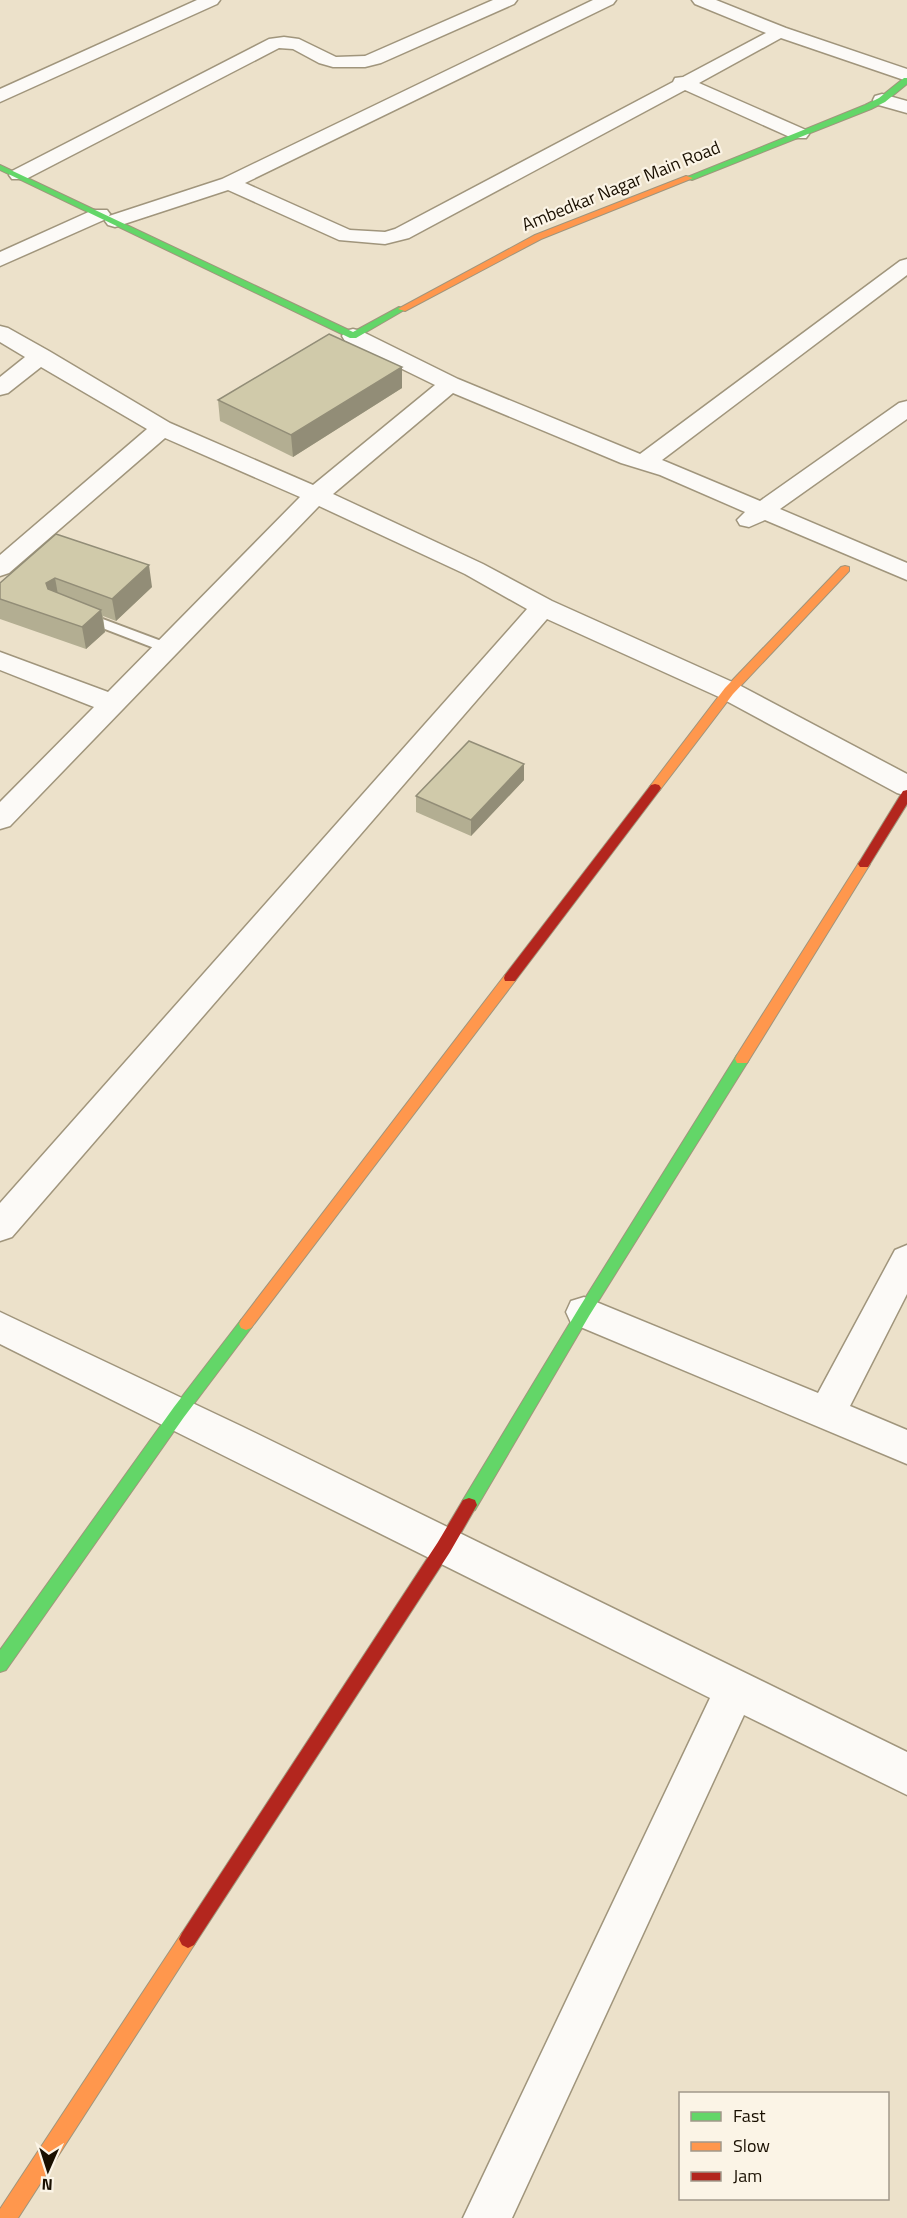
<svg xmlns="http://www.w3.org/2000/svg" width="907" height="2218" font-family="'Titillium Web',sans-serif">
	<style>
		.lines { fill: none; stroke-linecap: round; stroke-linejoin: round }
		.lane-casing { stroke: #a0957c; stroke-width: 4 }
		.street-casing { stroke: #a0957c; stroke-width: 3 }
		.fast-casing { stroke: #a0957c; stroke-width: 2 }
		.slow-casing { stroke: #a0957c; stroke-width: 2 }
		.jam-casing { stroke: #a0957c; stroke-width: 2 }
		.lane { fill: #fcfaf7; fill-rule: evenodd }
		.street { fill: #fcfaf7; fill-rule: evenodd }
		.fast { fill: #63d668; fill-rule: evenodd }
		.slow { fill: #ff974d; fill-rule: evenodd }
		.jam { fill: #b3261e; fill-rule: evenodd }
		.wall { fill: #b3ae92 }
		.shaded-wall { fill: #928d77 }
		.building { fill: #d0caaa; stroke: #928d77; stroke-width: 1.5 }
		.labels { text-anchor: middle; stroke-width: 4.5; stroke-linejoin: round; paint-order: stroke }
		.far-street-label { font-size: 18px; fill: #190f00; stroke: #fbf4e6 }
	</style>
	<rect width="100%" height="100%" fill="#ece1ca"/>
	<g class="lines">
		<defs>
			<path id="lane" d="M84,612L172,645L174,648L172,651H162L79,619L77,616L79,613Z"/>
			<path id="street" d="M197,0H220L217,4L0,102V89Z
				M493,0H517L514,4L381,63L365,67H333L319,63L293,49L279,48L26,179H12L9,175L12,171L269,39L284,37L299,39L336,57L365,56Z
				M593,0H616L613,4L245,183L350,230L385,232L395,229L673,82L675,78L683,77L766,33L695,4L692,0H716L786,28L907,69V81L781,38L699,83L806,130L809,134L806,138H792L685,90L409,238L385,244L339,240L228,190L115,227L108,225L105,221L106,219L0,266V252L93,210H107L110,214L109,216L222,179Z
				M882,94L907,101V113L875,104L873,100L875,96Z
				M907,259V275L662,460L760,501L899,403L907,401V419L780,509L907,563V580L765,520L749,527L740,525L737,520L745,512L660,475L621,463L453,393L333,494L483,564L552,601L739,685L907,774V796L897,793L719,697L547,619L12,1237L0,1241V1203L527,609L465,574L319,506L10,826L0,829V802L94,707L0,670V652L108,692L300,497L165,438L9,573L0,576V555L147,429L41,367L8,393L0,395V377L25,357L0,342V326L8,328L49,351L170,423L313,485L435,385L345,341L342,336L345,331L353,329L361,331L458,379L640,454L900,261Z
				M907,1245V1294L850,1406L907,1430V1464L571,1323L566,1312L571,1301L584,1297L818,1393L895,1250Z
				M0,1312L241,1426L907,1752V1795L744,1715L512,2218H463L710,1698L0,1344Z"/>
			<path id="fast" d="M904,78H907V84L885,102L871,109L692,180L685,178L865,105L879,98Z
				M0,165L353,332L399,307L406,309L356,338H350L0,170Z
				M742,1054L749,1059L747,1063L589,1316L475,1510L469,1512L463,1510L461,1505L463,1500L579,1308L737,1055Z
				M246,1318L251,1320L253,1324L251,1328L184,1417L6,1670L0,1672V1650L174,1407L241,1320Z"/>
			<path id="slow" d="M686,176L693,178L541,239L405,311L398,309L535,235Z
				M845,566L849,567V571L733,694L659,791H651L649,788L651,785L725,688L841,567Z
				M864,860L870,864L747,1063H737L735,1059L737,1055L860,861Z
				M510,973L516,978L515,981L251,1328L246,1330L241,1328L239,1324L241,1320L505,975Z
				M188,1930L194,1933L197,1939L194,1945L18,2218H0V2209L182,1933Z"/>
			<path id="jam" d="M655,784L659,785L661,788L659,791L515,981H505L504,978L505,975L651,785Z
				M907,790V804L868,867H860L858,864L860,861L903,791Z
				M469,1498L475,1500L477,1505L450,1552L194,1945L188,1948L182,1945L179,1939L182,1933L438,1542L463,1500Z"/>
		</defs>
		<use href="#lane" class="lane-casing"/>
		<use href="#street" class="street-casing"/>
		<use href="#fast" class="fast-casing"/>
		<use href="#slow" class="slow-casing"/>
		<use href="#jam" class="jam-casing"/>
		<use href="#lane" class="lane"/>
		<use href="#street" class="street"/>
		<use href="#fast" class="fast"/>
		<use href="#slow" class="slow"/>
		<use href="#jam" class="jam"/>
	</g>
	<path class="wall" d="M402,388L293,457L220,421L218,400Z
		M56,534L152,587L116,621L103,616L105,632L86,649L0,619V583Z
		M524,780L471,836L416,812V796Z"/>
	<path class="shaded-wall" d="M402,367V388L293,457L291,435Z
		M149,565L152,587L116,621L112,599Z
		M55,578L59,600L50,605L46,583Z
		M101,610L105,632L86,649L82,627Z
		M524,764V780L471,836V820Z"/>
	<path class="building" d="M329,334L402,367L291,435L218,400Z
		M56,534L149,565L112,599L55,578L46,583L48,589L101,610L82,627L0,599V583Z
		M469,741L524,764L471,820L416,796Z"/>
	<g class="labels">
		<g class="far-street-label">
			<text transform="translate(621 186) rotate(-22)" y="6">Ambedkar Nagar Main Road</text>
		</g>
	</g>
	<rect x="679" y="2092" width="210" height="108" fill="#fbf4e6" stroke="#a1988a" stroke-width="1.5"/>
	<rect x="691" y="2112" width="30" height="9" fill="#63d668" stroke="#a1988a" stroke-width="1.5"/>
	<text x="733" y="2122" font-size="18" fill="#190f00">Fast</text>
	<rect x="691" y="2142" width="30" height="9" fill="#ff974d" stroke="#a1988a" stroke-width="1.5"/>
	<text x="733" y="2152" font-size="18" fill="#190f00">Slow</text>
	<rect x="691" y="2172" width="30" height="9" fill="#b3261e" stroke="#a1988a" stroke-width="1.5"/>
	<text x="733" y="2182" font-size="18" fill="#190f00">Jam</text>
	<g transform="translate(48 2170) rotate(183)" stroke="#fbf4e6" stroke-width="4.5" paint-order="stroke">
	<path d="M0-4.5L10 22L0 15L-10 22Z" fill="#190f00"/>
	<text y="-9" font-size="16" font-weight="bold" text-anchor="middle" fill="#190f00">N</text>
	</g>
</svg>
